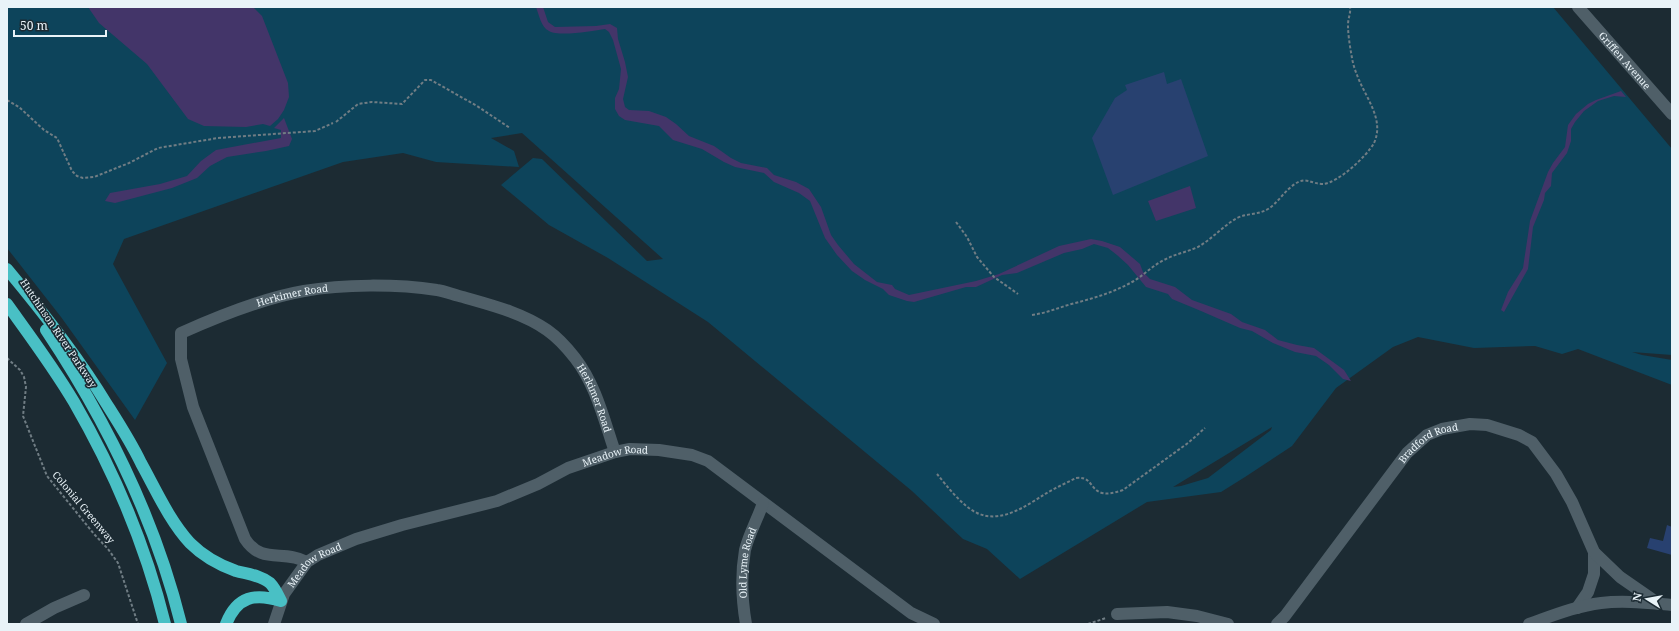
<svg xmlns="http://www.w3.org/2000/svg" width="1679" height="631" font-family="'Noto Serif',serif">
	<style>
		.green { fill: #0d445b; fill-rule: evenodd }
		.water { fill: #433569 }
		.building { fill: #284170 }
		.lines { fill: none; stroke-linecap: round; stroke-linejoin: round }
		.path { stroke: #707d84; stroke-width: 2; stroke-dasharray: 3 2; stroke-linecap: butt }
		.minor { stroke: #4f5f68; stroke-width: 12 }
		.highway { stroke: #49c0c5; stroke-width: 12 }
		.labels { text-anchor: middle; stroke-width: 3.5; stroke-linejoin: round; paint-order: stroke }
		.street-label { font-size: 10px; fill: #e9f3f8; stroke: #1c2b33 }
	</style>
	<rect width="100%" height="100%" fill="#1c2b33"/>
	<path class="green" d="M7,7H1553L1672,149V355L1632,352L1642,355L1672,360V385L1578,349L1562,354L1535,346L1474,348L1418,337L1393,347L1336,388L1292,446L1245,477L1221,492L1147,502L1020,579L987,549L963,539L912,491L708,322L608,258L549,225L501,185L533,158L542,159L647,261L663,259L522,133L491,138L514,151L519,167L436,162L403,153L343,162L124,239L113,264L167,363L135,420L61,317L7,248ZM1272,427L1271,430L1208,478L1181,486L1173,487Z"/>
	<path class="water" d="M88,7H253L262,16L288,83L289,97L284,110L278,119L270,126L263,124L246,127L204,126L188,119L147,64L99,23Z
		M536,7H543L548,22L555,27L596,26L610,24L617,28L618,39L625,62L628,77L623,99L625,107L629,110L649,111L666,117L676,124L689,136L714,146L731,158L741,163L767,168L774,175L796,182L809,189L821,207L831,235L838,245L854,264L877,282L892,285L895,289L909,295L976,281L999,274L1059,246L1091,239L1102,241L1120,247L1140,264L1143,272L1150,279L1175,287L1192,300L1231,314L1242,322L1265,330L1278,340L1297,345L1314,348L1344,370L1351,381L1343,379L1329,365L1316,356L1295,352L1273,343L1252,331L1240,328L1201,311L1172,299L1168,294L1146,287L1128,265L1117,255L1108,248L1094,244L1082,249L1064,253L1017,273L1002,275L976,287H966L914,302L907,301L889,295L883,289L865,280L852,271L837,255L825,238L810,201L799,193L774,182L764,173L735,167L724,162L702,149L673,140L659,126L625,120L619,116L615,109V98L619,89L621,69L613,40L609,32L605,29C593,31 559,37 549,31C541,27 539,15 536,7Z
		M1621,91L1626,97L1614,96L1598,101L1584,111L1575,122L1571,129V141L1567,153L1552,173L1551,186L1545,193L1544,200L1533,227L1528,269L1504,312L1501,310L1508,292L1523,268L1530,221L1548,172L1553,163L1565,147L1568,125L1576,114L1588,104L1596,100Z
		M284,118L292,139L289,146L266,151L227,157L210,166L197,178L172,188L115,203L105,201L110,193L160,184L187,176L201,161L216,150L281,138V130L274,128Z
		M1190,186L1196,208L1156,221L1148,201Z"/>
	<path class="building" d="M1164,72L1167,84L1181,79L1208,156L1113,195L1092,138L1115,98L1127,90L1125,85Z
		M1667,525L1672,527V555L1647,548L1650,538L1663,541Z"/>
	<g class="lines">
		<path class="path" d="M7,100L19,107L44,130L57,138L72,171L77,176L83,178L94,177L129,163L158,148L218,138L315,131L333,123
			M336,122L358,104L372,102L402,104L425,80H431L477,106L510,128
			M956,222L967,237L977,257L994,277L1018,294
			M1032,315C1047,313 1060,307 1075,303C1095,298 1114,292 1132,282C1143,276 1152,266 1164,260C1175,254 1187,252 1198,247C1212,239 1223,226 1237,218C1248,213 1258,215 1268,209C1277,204 1285,190 1295,184C1306,176 1311,184 1323,184C1338,183 1367,156 1374,143C1385,119 1365,97 1357,75C1355,70 1353,64 1352,58C1350,47 1348,35 1348,25C1348,18 1351,13 1350,7
			M7,358L20,370L24,377L26,387L23,416L47,476L94,534L108,549L118,563L138,624
			M937,474C947,486 962,506 977,513C1001,524 1026,506 1045,494C1055,488 1066,483 1076,478C1098,475 1086,503 1123,490L1188,443L1205,428
			M1088,624L1106,618"/>
		<g class="minor">
			<path id="s1" d="M1578,7L1672,114"/>
			<path id="s2" d="M307,562C283,549 262,565 245,539L193,407L181,359V333C219,316 263,298 304,291C343,284 397,284 437,290C445,291 454,295 463,297C491,305 523,313 547,330C557,337 568,349 575,358C596,385 604,420 615,452"/>
			<path d="M1577,608L1588,592L1594,574V552"/>
			<path d="M1117,614L1167,612L1197,616L1228,624"/>
			<path d="M26,624L54,608L84,595"/>
			<path id="s3" d="M274,624L284,594L307,562L318,555L356,539L402,525L497,501L538,484L568,468L615,452L630,449L659,450L692,455L708,461L911,613L934,624"/>
			<path id="s4" d="M746,624C742,601 741,573 745,550C749,534 758,518 763,503"/>
			<path id="s5" d="M1277,624L1285,616L1407,453L1427,435L1442,429L1470,424L1487,425L1519,435L1532,442L1556,474L1572,502L1594,552L1620,577L1659,604"/>
			<path d="M1529,624C1552,616 1576,606 1601,603C1624,600 1648,603 1672,605"/>
		</g>
		<path class="highway" d="M7,269C42,311 77,355 106,403C118,422 131,442 141,463C156,490 169,520 190,543C203,556 219,565 236,571C247,574 260,575 270,583C275,588 278,595 281,601
			M7,304C30,336 54,368 74,402C114,471 146,547 165,624
			M46,330C106,420 155,519 181,624
			M226,624C237,596 255,593 281,601"/>
	</g>
	<g class="labels">
		<g class="street-label">
			<text dy="4" stroke="none"><textPath href="#s1" startOffset="71">Griffen Avenue</textPath></text>
			<text dy="4" stroke="none"><textPath href="#s2" startOffset="404">Herkimer Road</textPath></text>
			<text transform="translate(59 333) rotate(56)" y="4">Hutchinson River Parkway</text>
			<text dy="4" stroke="none"><textPath href="#s2" startOffset="752">Herkimer Road</textPath></text>
			<text dy="4" stroke="none"><textPath href="#s5" startOffset="239">Bradford Road</textPath></text>
			<text dy="4" stroke="none"><textPath href="#s3" startOffset="399">Meadow Road</textPath></text>
			<text transform="translate(84 507) rotate(50)" y="4">Colonial Greenway</text>
			<text dy="4" stroke="none"><textPath href="#s4" startOffset="62">Old Lyme Road</textPath></text>
			<text dy="4" stroke="none"><textPath href="#s3" startOffset="75">Meadow Road</textPath></text>
		</g>
	</g>
	<rect width="1679" height="631" fill="none" stroke="#e9f3f8" stroke-width="16"/>
	<g transform="translate(1647 599) rotate(281)" stroke="#1c2b33" stroke-width="3" paint-order="stroke">
	<path d="M0-3L7 15L0 10L-7 15Z" fill="#e9f3f8"/>
	<text y="-6" font-size="11" font-weight="bold" text-anchor="middle" fill="#e9f3f8">N</text>
	</g>
	<path d="M14 30v6h92v-6" fill="none" stroke="#e9f3f8" stroke-width="2"/>
	<text x="20" y="30" font-size="12" fill="#e9f3f8" stroke="#1c2b33" stroke-width="3" paint-order="stroke">50 m</text>
</svg>
